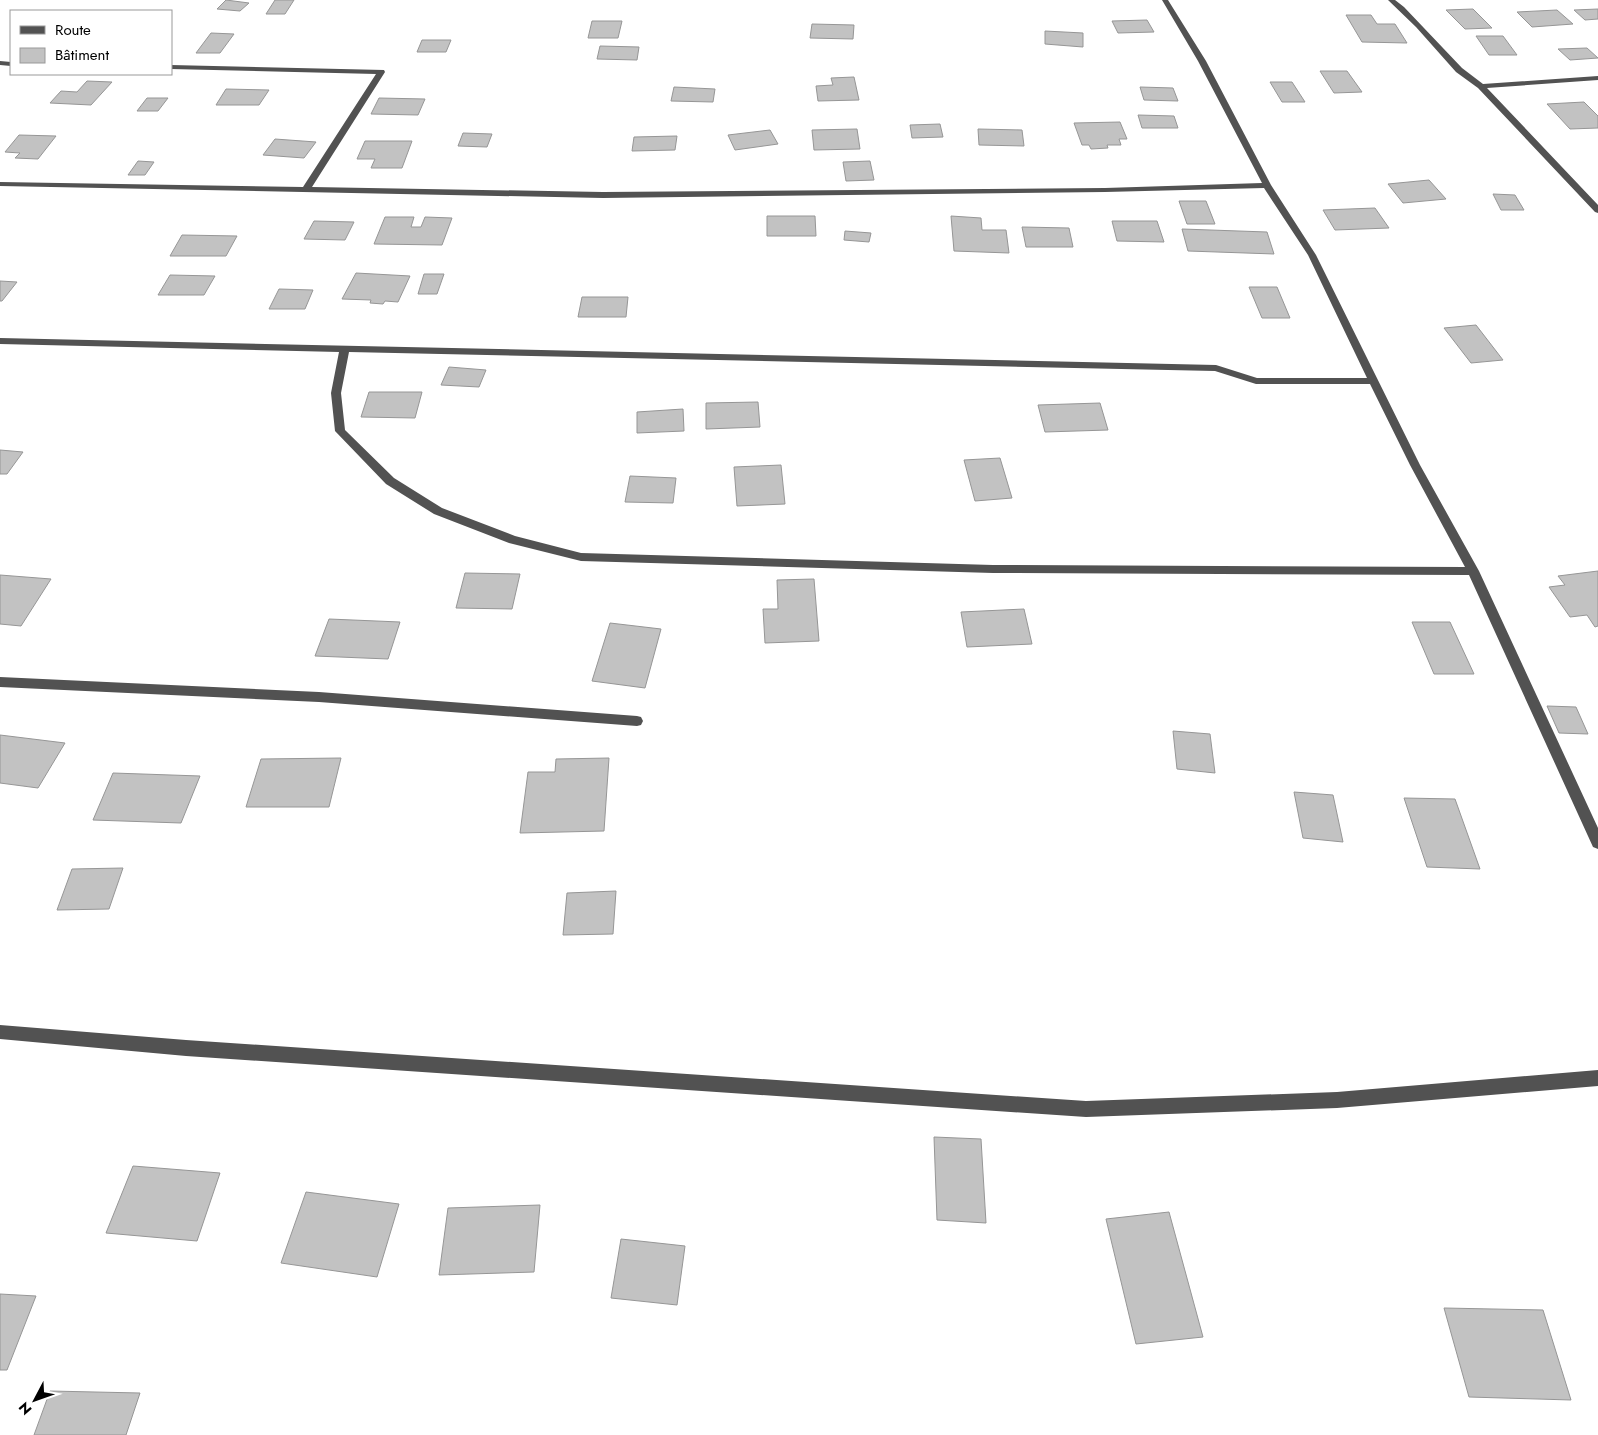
<svg xmlns="http://www.w3.org/2000/svg" width="1598" height="1435" font-family="Jost,sans-serif">
	<style>
		.building { fill: #c2c2c2; stroke: #969696 }
		.lines { fill: none; stroke-linecap: round; stroke-linejoin: round }
		.minor { fill: #525252; fill-rule: evenodd }
	</style>
	<rect width="100%" height="100%" fill="#fff"/>
	<path class="building" d="M226,0L249,3L240,11L217,9Z
		M275,0H294L285,14H266Z
		M1473,9L1492,28L1465,29L1446,10Z
		M1598,9V19L1585,20L1574,10Z
		M1557,10L1573,24L1532,27L1517,12Z
		M1346,15H1371L1377,24H1395L1407,43L1362,42Z
		M1147,20L1154,32L1118,33L1112,21Z
		M592,21H622L618,38H588Z
		M812,24L854,25L853,39L810,38Z
		M1045,31L1083,33V47L1045,44Z
		M211,33L234,34L220,53H196Z
		M1476,36H1503L1517,55H1489Z
		M422,40H451L446,52H417Z
		M600,46L639,47L637,60L597,59Z
		M1587,48L1598,58L1570,60L1558,49Z
		M1320,71H1347L1362,92L1334,93Z
		M854,77L859,100L818,101L816,86L833,85L831,78Z
		M87,81L112,82L91,105L50,103L61,91L77,92Z
		M1270,82H1292L1305,102H1282Z
		M674,87L715,89L713,102L671,101Z
		M1140,87L1173,88L1178,101L1144,100Z
		M226,89L269,90L259,105H216Z
		M147,98H168L158,111H137Z
		M379,98L425,99L418,115L371,114Z
		M1584,102L1598,116V128L1570,129L1547,104Z
		M1138,115L1174,116L1178,128H1142Z
		M1120,122L1127,139H1119L1121,145H1107L1108,148L1091,149L1089,145H1082L1074,123Z
		M940,124L943,137L912,138L910,125Z
		M857,129L860,149L814,150L812,130Z
		M978,129L1022,130L1024,146L979,145Z
		M770,130L778,144L735,150L728,135Z
		M463,133L492,134L487,147L458,146Z
		M19,135L56,136L38,159L15,158L20,153L5,152Z
		M677,136L675,150L632,151L634,137Z
		M275,139L316,142L304,158L263,155Z
		M365,141H412L402,168H371L375,159H357Z
		M138,161L154,162L145,175H128Z
		M870,161L874,180L846,181L843,162Z
		M1429,180L1446,199L1403,203L1388,184Z
		M1493,194L1515,195L1524,210H1501Z
		M1179,201H1206L1215,224H1187Z
		M1375,208L1389,228L1335,230L1323,210Z
		M767,216H815L816,236H767Z
		M951,216L981,218L982,230H1006L1009,253L954,251Z
		M385,217H414L411,227H421L425,217L452,218L442,245L374,244Z
		M314,221L354,222L345,240L304,239Z
		M1112,221H1157L1164,242L1117,241Z
		M1022,227L1069,228L1073,247H1026Z
		M1182,229L1267,232L1274,254L1188,251Z
		M845,231L871,233L869,242L844,240Z
		M182,235L237,236L226,256H170Z
		M356,273L410,276L398,302L385,301L383,304L370,303L371,300L342,299Z
		M424,274H444L437,294H418Z
		M170,275L215,276L204,295H158Z
		M0,281L17,282L2,301H0Z
		M1249,287H1277L1290,318H1262Z
		M279,289L313,290L305,309H269Z
		M582,297H628L626,317H578Z
		M1476,325L1503,360L1471,363L1444,328Z
		M449,367L486,370L479,387L441,385Z
		M369,392H422L415,418L361,417Z
		M758,402L760,427L706,429V403Z
		M1100,403L1108,430L1045,432L1038,405Z
		M683,409L684,431L637,433V412Z
		M0,450L23,452L7,474H0Z
		M1000,458L1012,498L975,501L964,460Z
		M781,465L785,504L737,506L734,467Z
		M630,476L676,478L673,503L625,502Z
		M1598,571V626L1595,627L1587,615L1570,617L1549,587L1565,585L1558,576Z
		M465,573L520,574L512,609L456,608Z
		M0,575L51,579L21,626L0,624Z
		M814,579L819,641L765,643L763,609H778L777,580Z
		M1024,609L1032,644L967,647L961,612Z
		M329,619L400,622L388,659L315,656Z
		M1412,622H1450L1474,674H1434Z
		M610,623L661,629L645,688L592,681Z
		M1547,706L1576,707L1588,734L1559,733Z
		M1173,731L1210,734L1215,773L1177,769Z
		M0,735L65,743L38,788L0,783Z
		M341,758L329,807H246L261,759Z
		M609,758L604,831L520,833L528,772H555L556,759Z
		M113,773L200,776L181,823L93,820Z
		M1294,792L1333,795L1343,842L1303,838Z
		M1404,798L1455,799L1480,869L1427,867Z
		M123,868L109,909L57,910L72,869Z
		M616,891L613,934L563,935L567,893Z
		M934,1137L981,1139L986,1223L937,1220Z
		M133,1166L220,1173L197,1241L106,1233Z
		M306,1192L399,1204L377,1277L281,1263Z
		M540,1205L534,1272L439,1275L448,1208Z
		M1169,1212L1203,1337L1136,1344L1106,1219Z
		M621,1239L685,1246L677,1305L611,1298Z
		M0,1294L36,1296L7,1370H0Z
		M1444,1308L1543,1310L1571,1400L1469,1397Z
		M50,1391L140,1393L126,1435H34Z"/>
	<g class="lines">
		<path class="minor" d="M1162,0H1168L1206,61L1271,185L1316,255L1420,465L1479,571L1598,828V849L1593,847L1469,575L993,573L581,561L509,543L434,514L386,484L335,431L331,393L339,352L0,344V338L1216,365L1257,378H1367L1308,255L1264,188L1105,192L603,198L0,186V182L303,187L376,74L171,69V65L384,70L385,72L312,187L603,192L1105,188L1262,183L1198,61ZM349,352L1215,371L1256,384H1370L1410,465L1465,567L993,565L581,553L515,536L442,508L394,478L345,430L341,393Z
			M1388,0H1395L1404,7L1462,68L1483,84L1598,76V80L1487,88L1598,205V213L1595,212L1478,88L1456,72L1416,27Z
			M0,61L11,62V66L0,65Z
			M0,677L319,692L637,716L641,717L643,721L641,725L637,726L319,702L0,687Z
			M0,1025L186,1040L1086,1101L1337,1092L1598,1070V1086L1337,1108L1086,1117L186,1056L0,1039Z"/>
	</g>
	<rect x="10" y="10" width="162" height="65" fill="#ffffff" stroke="#999999"/>
	<rect x="20" y="26" width="25" height="8" fill="#525252" stroke="#999999"/>
	<text x="55" y="35" font-size="15" fill="#000000">Route</text>
	<rect x="20" y="48" width="25" height="15" fill="#c2c2c2" stroke="#999999"/>
	<text x="55" y="60" font-size="15" fill="#000000">Bâtiment</text>
	<g transform="translate(35 1400) rotate(229)" stroke="#ffffff" stroke-width="4" paint-order="stroke">
	<path d="M0-4L9 19L0 12L-9 19Z" fill="#000000"/>
	<text y="-8" font-size="14" font-weight="bold" text-anchor="middle" fill="#000000">N</text>
	</g>
</svg>
